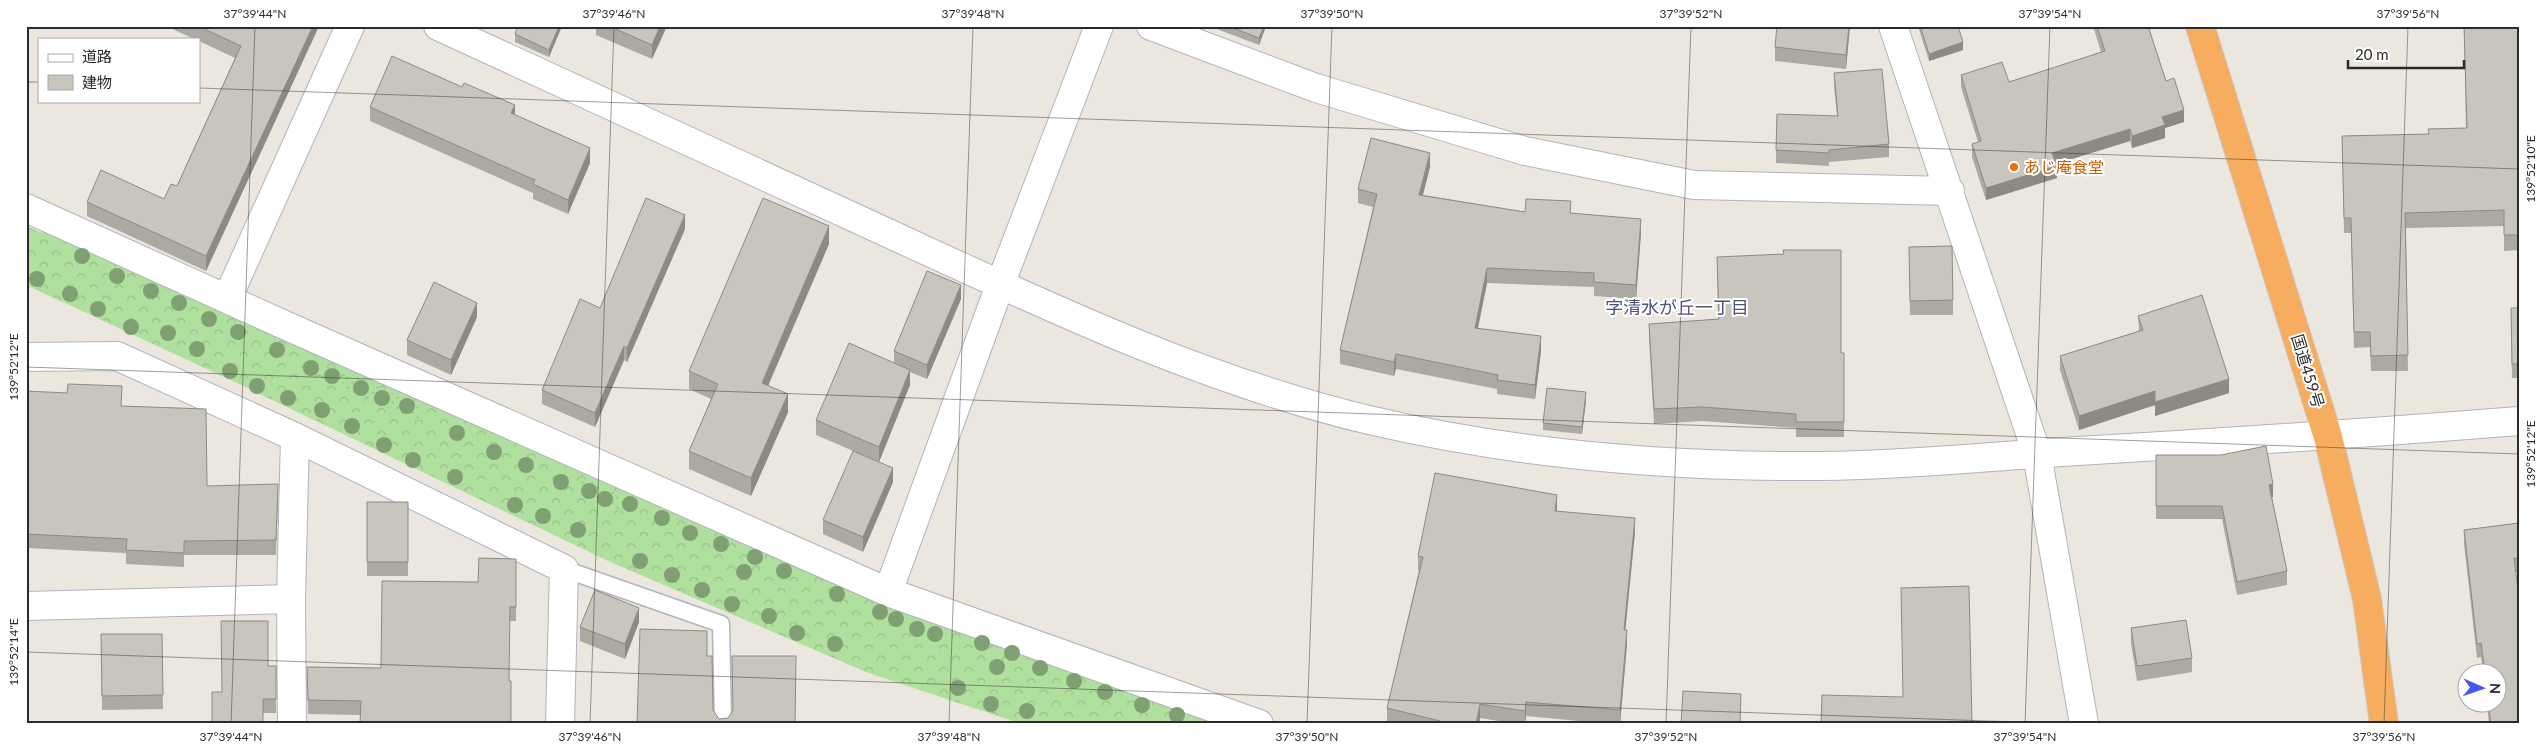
<svg xmlns="http://www.w3.org/2000/svg" width="2545" height="750" font-family="Lato,'Noto Sans JP',sans-serif">
	<style>
		.forest { fill: url(#forest-crowns) }
		.garden { fill: url(#garden-dots) }
		.lines { fill: none; stroke-linecap: round; stroke-linejoin: round }
		.lane-casing { stroke: #b1b3be; stroke-width: 19 }
		.street-casing { stroke: #b1b3be; stroke-width: 30 }
		.highway-casing { stroke: #c8c8c8; stroke-width: 30 }
		.lane { stroke: #fff; stroke-width: 16 }
		.street { stroke: #fff; stroke-width: 28 }
		.highway { stroke: #f6ad5f; stroke-width: 28 }
		.tree { fill: #80a074 }
		.wall { fill: #aca9a2 }
		.shaded-wall { fill: #8c8a84 }
		.building { fill: #c8c5bc; stroke: #8c8a84 }
		.ticks { fill: none; stroke: #2b2b2b; stroke-width: 1; stroke-opacity: 0.45 }
		.food-dot { fill: #e8710a; stroke: #fff; stroke-width: 2 }
		.labels { text-anchor: middle; stroke-width: 4; stroke-linejoin: round; paint-order: stroke }
		.food-label { font-size: 16px; fill: #c56008; stroke: #fff; text-anchor: start }
		.street-label { font-size: 16px; fill: #2b2b2b; stroke: #fff }
		.neighbourhood-label { font-size: 18px; fill: #4d527a; stroke: #fff }
		.neatline { fill: none; stroke: #2b2b2b; stroke-width: 2 }
		.ticks-label { font-size: 12px; text-anchor: middle; fill: #2b2b2b }
	</style>
	<defs>
		<pattern id="forest-crowns" width="20" height="18" patternUnits="userSpaceOnUse" patternTransform="scale(1.25)"><rect width="20" height="18" fill="#afe09d"/><path d="M2 6a3 3 0 1 1 6 0M12 15a3 3 0 1 1 6 0" fill="none" stroke="#97c087"/></pattern>
		<pattern id="garden-dots" width="8" height="8" patternUnits="userSpaceOnUse" patternTransform="scale(1.25)"><rect width="8" height="8" fill="#afe09d"/><path d="M2 2h.1M6 6h.1" fill="none" stroke="#97c087" stroke-width="1.8" stroke-linecap="round"/></pattern>
	</defs>
	<rect width="100%" height="100%" fill="#ece7de"/>
	<path class="forest" d="M26,226L40,232L76,239L1235,724H1022L866,672L608,561L237,383L26,285Z"/>
	<path class="garden" d="M346,372L424,407L418,421L341,387Z
		M583,478L636,501L631,515L576,495Z"/>
	<g class="lines">
		<defs>
			<path id="lane" d="M564,569L721,624L723,724"/>
			<path id="street" d="M438,26C593,98 748,169 903,240C1055,310 1206,381 1369,420C1518,455 1671,467 1823,466C1903,465 1983,457 2062,452C2215,443 2367,433 2519,421
				M1151,26L1316,88L1525,151L1694,185L1950,191
				M1893,26L2037,454L2084,724
				M26,208L280,323L888,592L1259,724
				M227,299L350,26
				M26,357L117,356L295,437L564,569L560,724
				M888,592L1000,285L1099,26
				M26,606L291,599
				M292,724L291,599L295,437"/>
			<path id="highway" d="M2200,26L2328,437L2367,599L2384,724"/>
		</defs>
		<use href="#lane" class="lane-casing"/>
		<use href="#street" class="street-casing"/>
		<use href="#highway" class="highway-casing"/>
		<use href="#lane" class="lane"/>
		<use href="#street" class="street"/>
		<use href="#highway" class="highway"/>
	</g>
	<g class="tree">
		<circle cx="82" cy="256" r="8"/>
		<circle cx="117" cy="276" r="8"/>
		<circle cx="37" cy="279" r="8"/>
		<circle cx="151" cy="291" r="8"/>
		<circle cx="70" cy="294" r="8"/>
		<circle cx="179" cy="303" r="8"/>
		<circle cx="98" cy="309" r="8"/>
		<circle cx="209" cy="319" r="8"/>
		<circle cx="131" cy="327" r="8"/>
		<circle cx="238" cy="332" r="8"/>
		<circle cx="168" cy="333" r="8"/>
		<circle cx="197" cy="349" r="8"/>
		<circle cx="277" cy="350" r="8"/>
		<circle cx="311" cy="368" r="8"/>
		<circle cx="230" cy="371" r="8"/>
		<circle cx="332" cy="376" r="8"/>
		<circle cx="257" cy="386" r="8"/>
		<circle cx="361" cy="388" r="8"/>
		<circle cx="288" cy="398" r="8"/>
		<circle cx="382" cy="398" r="8"/>
		<circle cx="407" cy="406" r="8"/>
		<circle cx="322" cy="410" r="8"/>
		<circle cx="352" cy="426" r="8"/>
		<circle cx="457" cy="433" r="8"/>
		<circle cx="384" cy="445" r="8"/>
		<circle cx="494" cy="452" r="8"/>
		<circle cx="413" cy="460" r="8"/>
		<circle cx="526" cy="465" r="8"/>
		<circle cx="455" cy="477" r="8"/>
		<circle cx="561" cy="482" r="8"/>
		<circle cx="589" cy="491" r="8"/>
		<circle cx="605" cy="499" r="8"/>
		<circle cx="630" cy="504" r="8"/>
		<circle cx="515" cy="505" r="8"/>
		<circle cx="543" cy="516" r="8"/>
		<circle cx="662" cy="518" r="8"/>
		<circle cx="578" cy="530" r="8"/>
		<circle cx="690" cy="533" r="8"/>
		<circle cx="721" cy="544" r="8"/>
		<circle cx="755" cy="557" r="8"/>
		<circle cx="640" cy="561" r="8"/>
		<circle cx="784" cy="571" r="8"/>
		<circle cx="744" cy="572" r="8"/>
		<circle cx="672" cy="575" r="8"/>
		<circle cx="702" cy="590" r="8"/>
		<circle cx="837" cy="594" r="8"/>
		<circle cx="732" cy="604" r="8"/>
		<circle cx="880" cy="612" r="8"/>
		<circle cx="769" cy="616" r="8"/>
		<circle cx="896" cy="619" r="8"/>
		<circle cx="917" cy="629" r="8"/>
		<circle cx="797" cy="633" r="8"/>
		<circle cx="935" cy="634" r="8"/>
		<circle cx="982" cy="643" r="8"/>
		<circle cx="835" cy="644" r="8"/>
		<circle cx="1012" cy="653" r="8"/>
		<circle cx="997" cy="667" r="8"/>
		<circle cx="1040" cy="668" r="8"/>
		<circle cx="1074" cy="681" r="8"/>
		<circle cx="958" cy="688" r="8"/>
		<circle cx="1105" cy="692" r="8"/>
		<circle cx="991" cy="704" r="8"/>
		<circle cx="1142" cy="705" r="8"/>
		<circle cx="1027" cy="711" r="8"/>
		<circle cx="1177" cy="715" r="8"/>
	</g>
	<path class="wall" d="M166,26H319L206,271L87,216V202L164,199L177,186L235,58L199,41V39H194Z
		M518,26H562L549,57L515,42V34Z
		M596,26H667L652,59L596,35Z
		M1214,26H1266L1259,45L1214,28Z
		M1850,26L1846,69L1775,61V47Z
		M1918,26H1958L1963,50L1929,61Z
		M2093,26H2148L2166,81L2184,122L2165,128V138L2132,148L2130,141L2056,164L2057,178L1986,200L1972,157V144L1978,142L1961,87V75L2009,82L2101,52Z
		M2464,26H2519V250L2504,251V226L2406,228L2408,371H2371L2370,347L2354,348L2351,233H2344L2342,136L2428,134L2466,128Z
		M1834,73L1889,144V157L1829,162V166L1776,163V150L1837,116L1834,86Z
		M370,107L515,115L590,163L568,214L533,199V193L370,121Z
		M1430,167L1423,195L1525,212L1571,213L1641,233L1636,299L1594,296V287L1487,283L1478,328L1541,351L1535,399L1497,394V389L1396,369L1394,376L1340,364V350L1373,207L1358,203V189Z
		M685,229L627,362L624,360L595,427L542,404V390L600,308Z
		M829,244L768,385L788,412L751,496L689,469V451L711,399L689,389V371Z
		M1909,247L1953,300V315H1910Z
		M1717,257L1841,353H1844V437H1796V428L1702,421L1654,424L1649,338V324L1718,319Z
		M961,299L927,379L910,372V385L879,462L816,435V420L894,363V351Z
		M2519,308V378H2512L2511,322Z
		M2138,316L2229,393L2155,416V405L2079,430L2060,370V356L2139,331Z
		M477,317L451,375L407,355V340Z
		M26,391L121,406L207,486L278,499L276,555H184V567L126,564V553L27,548L26,560Z
		M1586,400L1582,434L1543,430V423Z
		M2156,455L2273,497H2272L2287,571V585L2237,595L2222,519H2156Z
		M893,482L863,552L823,534V520Z
		M367,502H408V576H367Z
		M1557,509V511L1635,532L1625,630L1627,644L1620,724H1611L1526,716L1525,724H1518L1480,718L1479,724H1395L1387,722V708L1419,570H1418V556Z
		M2519,523V572H2516L2519,724H2489L2487,702H2498V672H2483L2481,657L2477,658L2464,544V530Z
		M516,559V621H510L361,715L308,714L307,667L381,668L478,582Z
		M639,622L625,659L580,641V627Z
		M2131,628L2192,658V672L2137,681L2131,643Z
		M101,634H162L163,709L102,710Z
		M268,666H276V713H263L222,692Z"/>
	<path class="shaded-wall" d="M313,26H319L206,271V256Z
		M559,26H562L549,57V50Z
		M660,26H667L652,59V45Z
		M1264,26H1266L1259,45V38Z
		M1849,26H1850L1846,69V55Z
		M1963,42V50L1929,61V54Z
		M515,105V119L511,113Z
		M2184,110V122L2165,128V138L2132,148V136L2162,117Z
		M2130,129V141L2052,165V153Z
		M590,148V163L568,214V200Z
		M1430,153V167L1419,209V195Z
		M2057,166V178L1986,200V188Z
		M685,215V229L627,362V348Z
		M1641,219V233L1636,299V285Z
		M829,226V244L762,400V383Z
		M1487,268V283L1475,342V328Z
		M961,285V299L927,379V365Z
		M477,303V317L451,375V360Z
		M1541,336V351L1535,399V385Z
		M624,346V360L595,427V413Z
		M1396,354V369L1394,376V362Z
		M910,370V385L879,462V447Z
		M2229,379V393L2155,416V402Z
		M2155,391V405L2079,430V416Z
		M1586,392V400L1582,434V427Z
		M788,394V412L751,496V478Z
		M893,468V482L863,552V537Z
		M2273,484V497L2269,498V485Z
		M1557,495V509L1555,525V511Z
		M1635,518V532L1624,644V630Z
		M639,608V622L625,659V644Z
		M1627,630V644L1620,724V710Z
		M1526,702V716L1525,724V711Z
		M1480,704V718L1479,724H1476Z"/>
	<path class="building" d="M198,26H313L206,256L87,202L101,170L164,199L171,184L177,186L241,46Z
		M518,26H559L549,50L515,34Z
		M609,26H660L652,45Z
		M1228,26H1264L1259,38Z
		M1777,26H1849L1846,55L1775,47Z
		M1920,26H1958L1963,42L1929,54Z
		M2097,26H2148L2166,81L2174,78L2184,110L2162,117L2165,125L2132,136L2130,129L2052,153L2057,166L1986,188L1972,144L1981,141L1961,75L2002,62L2009,82L2105,51Z
		M2464,26H2519V235H2504V210L2405,213L2408,355L2371,356L2370,332H2354L2351,218H2344L2342,136L2429,134L2428,129L2467,128Z
		M392,56L462,87L464,83L515,105L511,113L590,148L568,200L533,184L535,180L370,107Z
		M1882,69L1889,144L1829,150V153L1776,150L1777,114L1838,116L1834,73Z
		M1371,138L1430,153L1419,195L1525,212L1526,199L1571,201L1570,213L1641,219L1636,285L1594,282V273L1487,268L1475,328L1541,336L1535,385L1497,380L1498,375L1396,354L1394,362L1340,350L1377,194L1358,189Z
		M646,198L685,215L627,348L624,346L595,413L542,390L580,299L600,308Z
		M763,198L829,226L762,383L788,394L751,478L689,451L718,384L689,371Z
		M1952,246L1953,300L1910,301L1909,247Z
		M1783,250H1841V353H1844V422H1796V414L1702,407L1654,409L1649,324L1719,319L1717,257L1784,254Z
		M927,271L961,285L927,365L894,351Z
		M434,282L477,303L451,360L407,340Z
		M2202,295L2229,379L2155,402V391L2079,416L2060,356L2143,330L2138,316Z
		M2511,308H2519V364H2512Z
		M849,343L910,370L879,447L816,420Z
		M68,384L122,386L121,406L206,409L207,486L278,484L276,540L184,541V553L126,550L127,539L27,534L26,546V391L67,393Z
		M1547,388L1586,392L1582,427L1543,423Z
		M2266,446L2273,484L2269,485L2287,571L2237,582L2222,506H2156V455H2221Z
		M853,451L893,468L863,537L823,520Z
		M1435,473L1557,495L1555,511L1635,518L1624,630H1627L1620,710L1526,702L1525,711L1480,704L1476,724H1439L1440,721L1387,708L1423,557L1418,556Z
		M367,502H408V562H367Z
		M2519,523V558H2514L2519,597V724H2491L2488,702H2498V672H2485L2481,643L2477,644L2464,530Z
		M479,558L516,559V607H510L509,681H511V724H360L361,701L308,700L307,667L381,668L382,581L478,582Z
		M1969,586L1972,724H1821L1822,695L1903,697L1901,588Z
		M595,590L639,608L625,644L580,627Z
		M2186,620L2192,658L2137,666L2131,628Z
		M221,621H268V666H276V699H263V724H212V692H222Z
		M640,629L707,631V656H712L713,710L719,719L728,718L733,710L732,656H796L795,724H637Z
		M101,634H162L163,695L102,696Z
		M1683,691L1741,694L1740,724H1681Z"/>
	<path class="ticks" d="M26,82H39M199,88L2519,169M26,367L2519,454M26,652L2073,724M231,724L255,26M590,724L614,26M949,724L973,26M1307,724L1332,26M1666,724L1691,26M2025,724L2050,26M2384,724L2408,26"/>
	<circle class="food-dot" cx="2014" cy="167" r="5"/>
	<g class="labels">
		<g class="food-label">
			<text x="2024" y="173">あじ庵食堂</text>
		</g>
		<g class="street-label">
			<text transform="translate(2308 371) rotate(73)" y="6">国道459号</text>
		</g>
		<g class="neighbourhood-label">
			<text x="1677" y="314">字清水が丘一丁目</text>
		</g>
	</g>
	<rect width="2545" height="750" fill="none" stroke="#ffffff" stroke-width="55"/>
	<rect x="38" y="38" width="162" height="65" fill="#ffffff" stroke="#aaaaaa"/>
	<rect x="48" y="54" width="25" height="8" fill="#ffffff" stroke="#aaaaaa"/>
	<text x="82" y="62" font-size="15" fill="#2b2b2b">道路</text>
	<rect x="48" y="75" width="25" height="15" fill="#c8c5bc" stroke="#aaaaaa"/>
	<text x="82" y="88" font-size="15" fill="#2b2b2b">建物</text>
	<g transform="translate(2482 688) rotate(92)"><circle r="24" fill="#ffffff" stroke="#aaaaaa"/>
	<path d="M0-4L9 19L0 12L-9 19Z" fill="#4658f1"/>
	<text y="-8" font-size="14" font-weight="bold" text-anchor="middle" fill="#2b2b2b">N</text>
	</g>
	<path d="M2348 60v8h116v-8" fill="none" stroke="#2b2b2b" stroke-width="2.5"/>
	<text x="2355" y="60" font-size="15" fill="#2b2b2b" stroke="#ffffff" stroke-width="4" paint-order="stroke">20 m</text>
	<rect x="28" y="28" width="2490" height="694" class="neatline"/>
	<g class="ticks-label">
		<text x="255" y="18">37°39'44"N</text>
		<text x="614" y="18">37°39'46"N</text>
		<text x="973" y="18">37°39'48"N</text>
		<text x="1332" y="18">37°39'50"N</text>
		<text x="1691" y="18">37°39'52"N</text>
		<text x="2050" y="18">37°39'54"N</text>
		<text x="2408" y="18">37°39'56"N</text>
		<text transform="translate(2531 169) rotate(-90)" y="4">139°52'10"E</text>
		<text transform="translate(14 367) rotate(-90)" y="4">139°52'12"E</text>
		<text transform="translate(2531 454) rotate(-90)" y="4">139°52'12"E</text>
		<text transform="translate(14 652) rotate(-90)" y="4">139°52'14"E</text>
		<text x="231" y="741">37°39'44"N</text>
		<text x="590" y="741">37°39'46"N</text>
		<text x="949" y="741">37°39'48"N</text>
		<text x="1307" y="741">37°39'50"N</text>
		<text x="1666" y="741">37°39'52"N</text>
		<text x="2025" y="741">37°39'54"N</text>
		<text x="2384" y="741">37°39'56"N</text>
	</g>
</svg>
